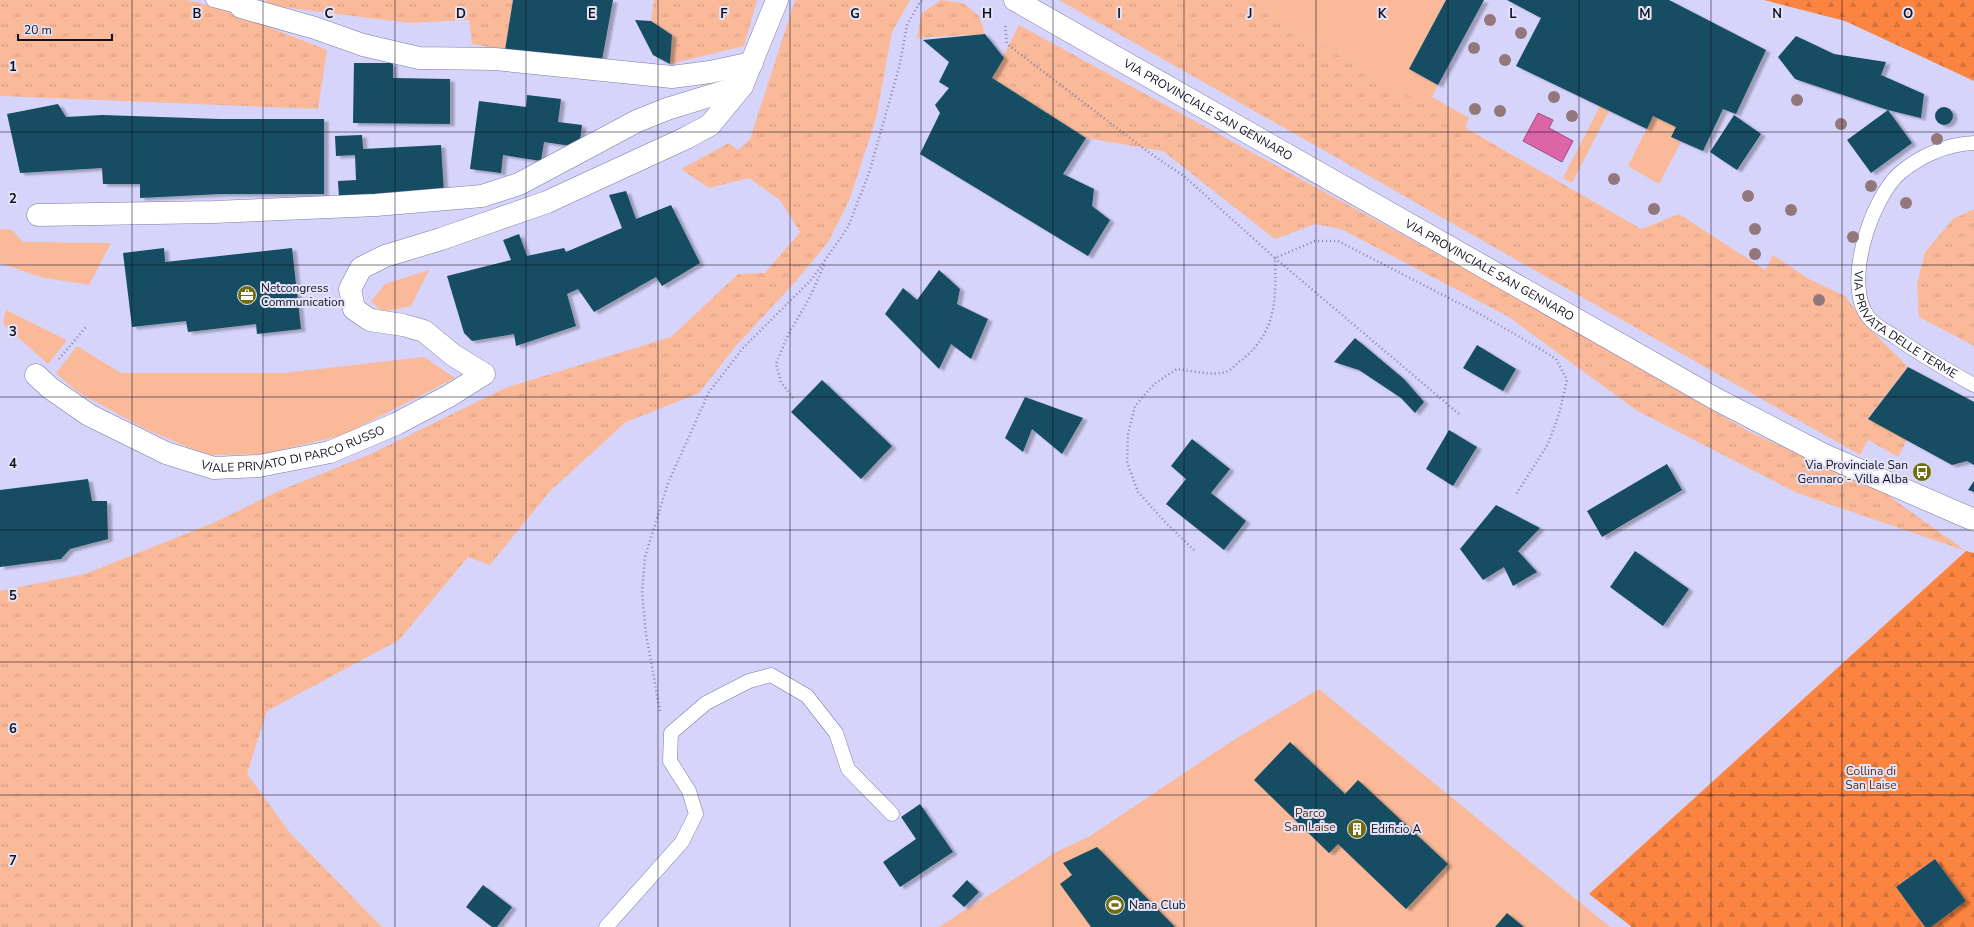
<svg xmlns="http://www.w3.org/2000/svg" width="1974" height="927" font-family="'Nunito Sans',sans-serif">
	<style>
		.grass { fill: url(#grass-tufts) }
		.forest { fill: url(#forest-firs) }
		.park { fill: #fab999 }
		.water { fill: #dc65a8; stroke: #9f4c80 }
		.building { fill: #144d62; filter: url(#shadow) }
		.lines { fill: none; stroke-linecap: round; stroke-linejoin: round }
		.service-casing { stroke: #7d7aa6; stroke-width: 15 }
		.minor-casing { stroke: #7d7aa6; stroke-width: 23 }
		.primary-casing { stroke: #7d7aa6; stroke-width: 23 }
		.path { stroke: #8887a5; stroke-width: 2.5; stroke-dasharray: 1 3; stroke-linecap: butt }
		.service { stroke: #fff; stroke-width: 14 }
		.minor { stroke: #fff; stroke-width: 22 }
		.primary { stroke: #fff; stroke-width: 22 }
		.tree { fill: #93787b }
		.grid { fill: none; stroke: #121121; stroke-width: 1; stroke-opacity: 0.55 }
		.labels { text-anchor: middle; stroke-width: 4; stroke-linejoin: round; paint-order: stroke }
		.street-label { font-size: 12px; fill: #121121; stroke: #e4e3f7 }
		.poi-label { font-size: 12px; fill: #121121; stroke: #e4e3f7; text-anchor: start }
		.park-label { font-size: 12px; fill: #5c2d12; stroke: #e4e3f7 }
		.grid-label { font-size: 13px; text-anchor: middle; font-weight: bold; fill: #121121; stroke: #e4e3f7; stroke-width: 4; stroke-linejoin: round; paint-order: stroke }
	</style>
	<defs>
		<pattern id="grass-tufts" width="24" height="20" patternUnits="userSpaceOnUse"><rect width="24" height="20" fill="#fab999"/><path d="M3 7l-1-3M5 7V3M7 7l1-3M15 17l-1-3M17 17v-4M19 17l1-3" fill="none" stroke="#d59e84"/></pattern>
		<pattern id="forest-firs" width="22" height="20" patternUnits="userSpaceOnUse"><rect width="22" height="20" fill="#fb8440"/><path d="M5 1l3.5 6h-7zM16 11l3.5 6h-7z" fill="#d67138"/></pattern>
		<filter id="shadow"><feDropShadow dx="4.5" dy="2.5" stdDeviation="1" flood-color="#0004"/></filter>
	</defs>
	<rect width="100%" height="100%" fill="#d6d4fb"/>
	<path class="grass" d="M0,0H187L223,9L327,50L318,109L0,96Z
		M266,0H513L505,50L472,44L469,20L409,23L266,5Z
		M654,0H757L744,46L670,64L672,35L651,21Z
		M795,0H910L892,32L876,118L849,201L828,242L796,281L735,347L699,393L626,422L550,491L490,565L468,557L399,640L267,711L247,774L291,834L382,927H0V591L85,574L213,523L279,491L373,453L505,388L671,337L738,274L765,273L800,232L780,200L749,178L709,188L681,169L729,143L738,150L750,139Z
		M941,0L963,3L979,16L985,34L917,38L922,13Z
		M1059,0H1273L1265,12L1641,229L1679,214L1765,270L1773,255L1809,279L1845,296L1868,327L1908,367L1868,418L1907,440L1898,457L1868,440L1860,455Z
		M1019,25L1449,260L1752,433L1886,494L1966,551L1797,493L1636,410L1509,317L1341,229L1315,224L1275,239L1163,151L1086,138L992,78Z
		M1974,209V346L1919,317L1917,284L1925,252L1953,219Z"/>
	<path class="forest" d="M1764,0H1974V81L1845,21Z
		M1966,551L1974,553V927H1931L1966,901L1935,859L1896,887L1925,927H1632L1589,894Z"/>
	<path class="park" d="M1273,0H1446L1409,69L1438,85L1432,97L1469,118L1465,128L1265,12Z
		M1600,106L1609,111L1572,183L1563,178Z
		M1653,116L1676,127L1671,137L1681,142L1659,184L1628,166Z
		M0,229L12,230L23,242L111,243L89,285L40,277L0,263Z
		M429,270L411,306L382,312L371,301L385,284Z
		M6,310L67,340L48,364L3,324Z
		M77,346L121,373H284L424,357L455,378L343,435L264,454L207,455L145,429L76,391L56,373Z
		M1319,689L1610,927H939L1056,852L1090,836L1232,741Z"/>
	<path class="water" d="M1538,113L1553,120L1549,128L1573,141L1562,162L1523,141Z"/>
	<path class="building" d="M513,0H613L602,60L505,50Z
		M1446,0H1484L1438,85L1409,69Z
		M1507,0H1669L1766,50L1736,114L1723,109L1703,151L1671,137L1676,127L1653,116L1647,129L1516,66L1541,18Z
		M635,20L651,21L672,35L670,64L653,55Z
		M985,34L1004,58L992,78L1086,138L1063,174L1094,189L1092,206L1110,220L1088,256L920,154L940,113L935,105L949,88L939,82L949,62L923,40Z
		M1796,36L1834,54L1886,62L1881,75L1924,94L1921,118L1888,110L1795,79L1778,57Z
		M354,63H393V78L450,79V124L353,123Z
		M527,95L561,99L558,122L582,125L579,147L544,142L541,161L503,155L501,173L470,169L479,101L526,107Z
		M58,104L66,117L102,115L220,119H324V194H220L140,198V184H103L102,168L20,173L7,114Z
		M1935 116a9 9 0 1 1 18 0a9 9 0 1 1-18 0Z
		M1888,110L1912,143L1871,173L1847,140Z
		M1734,115L1761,134L1737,170L1710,152Z
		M362,135L363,149L441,145L444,193L339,198L338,181L356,180L355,155L336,156L335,136Z
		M626,191L636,219L671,205L700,263L662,286L656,277L594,312L578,289L567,294L576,326L516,346L514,334L472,341L464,333L447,276L511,260L503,240L519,234L527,256L564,248L566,252L622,228L609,195Z
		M164,248L165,262L292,248L301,329L257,334L256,324L188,332L186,321L132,327L123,253Z
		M939,270L960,289L957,304L988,319L971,359L951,344L939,369L885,314L903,288L917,300Z
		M1355,338L1404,379L1424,402L1415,413L1401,398L1359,370L1334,362Z
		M1477,345L1516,369L1503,391L1463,368Z
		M1908,367L1974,402V465L1967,461L1952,465L1868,419Z
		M822,380L892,446L861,479L791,412Z
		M1025,397L1083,418L1062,454L1032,429L1023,452L1005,438Z
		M1449,430L1477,447L1453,486L1426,469Z
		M1192,439L1230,469L1211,493L1246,521L1224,550L1166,504L1186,479L1171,466Z
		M1667,464L1682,490L1602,537L1587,511Z
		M88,479L92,501H107L108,539L70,549L61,559L0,567V490Z
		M1974,481V492L1968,490Z
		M1496,505L1540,528L1518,551L1537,572L1513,586L1504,567L1483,580L1460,549Z
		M1635,551L1689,589L1663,626L1610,587Z
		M1290,742L1345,794L1358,780L1448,864L1406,909L1338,844L1329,853L1254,780Z
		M920,804L953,852L900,887L883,862L916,839L901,817Z
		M1097,847L1175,927H1091L1060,884L1072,875L1063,863Z
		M1935,859L1966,901L1931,927H1925L1896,887Z
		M967,880L979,892L964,907L952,896Z
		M483,885L512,907L497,927H492L466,907Z
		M1507,913L1524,927H1495Z"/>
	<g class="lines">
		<defs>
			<g id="service">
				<path d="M213,0L241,7"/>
				<path id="s1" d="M1974,143C1947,144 1920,156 1900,173C1871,198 1842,286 1869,318C1875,326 1886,331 1894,336C1919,354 1947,370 1974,385"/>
				<path d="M606,927L682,842L696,814L689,791L670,761L671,733L706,703L749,681L771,675L807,696L836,733L848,769L892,814"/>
			</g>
			<g id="minor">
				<path d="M241,7L315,28L363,45L419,58L495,59L672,77L710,72L752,63"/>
				<path d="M38,215L214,212L376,205L482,196L519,184L637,121L667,109L742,86"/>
				<path id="s2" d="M36,375L50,388L89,415L166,453L214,468L259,466L330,452L396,424L449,396L484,374L453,355L424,331L403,325L370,320L354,309L350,289L361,268L385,256L441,239L547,202L686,138L710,125L742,86L777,0"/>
			</g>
			<g id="primary">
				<path id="s3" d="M1015,0L1716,399L1822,454L1974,520"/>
			</g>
		</defs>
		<use href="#service" class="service-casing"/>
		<use href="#minor" class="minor-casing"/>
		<use href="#primary" class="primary-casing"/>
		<path class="path" d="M1005,26L1007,44L1151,154L1185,177L1275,258L1315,241H1338L1480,314L1537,347L1556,359L1567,380L1559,414L1548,444L1515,496
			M1275,258L1459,414
			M59,359L86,327
			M793,398L781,382L776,364L788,335L809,299L825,263
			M1194,550L1167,524L1138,492L1127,462L1128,434L1135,406L1154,384L1177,369C1193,371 1211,376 1226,372C1232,370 1238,362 1243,359C1277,331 1276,298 1275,258
			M660,711L646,634L642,593L645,557L668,483L709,392L743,348L812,279L848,227L869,173L899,68L907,25L920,2L924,0"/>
		<use href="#service" class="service"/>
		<use href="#minor" class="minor"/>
		<use href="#primary" class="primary"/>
	</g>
	<g class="tree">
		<circle cx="1490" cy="20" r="6"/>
		<circle cx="1521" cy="33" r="6"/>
		<circle cx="1474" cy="48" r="6"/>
		<circle cx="1505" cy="60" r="6"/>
		<circle cx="1554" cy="97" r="6"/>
		<circle cx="1797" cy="100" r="6"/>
		<circle cx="1475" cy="109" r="6"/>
		<circle cx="1500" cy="111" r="6"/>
		<circle cx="1572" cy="116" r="6"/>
		<circle cx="1841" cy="124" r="6"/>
		<circle cx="1937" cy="139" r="6"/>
		<circle cx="1614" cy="179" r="6"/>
		<circle cx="1871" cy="186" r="6"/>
		<circle cx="1748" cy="196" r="6"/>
		<circle cx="1906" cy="203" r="6"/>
		<circle cx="1654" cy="209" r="6"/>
		<circle cx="1791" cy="210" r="6"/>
		<circle cx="1755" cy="229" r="6"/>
		<circle cx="1853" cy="237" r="6"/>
		<circle cx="1755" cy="254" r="6"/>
		<circle cx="1819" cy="300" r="6"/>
	</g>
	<path class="grid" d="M132,0V927M263,0V927M395,0V927M526,0V927M658,0V927M790,0V927M921,0V927M1053,0V927M1184,0V927M1316,0V927M1448,0V927M1579,0V927M1711,0V927M1842,0V927M0,132H1974M0,265H1974M0,397H1974M0,530H1974M0,662H1974M0,795H1974"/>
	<defs>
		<symbol id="office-disc" viewBox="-11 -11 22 22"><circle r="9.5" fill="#706d0c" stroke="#e4e3f7"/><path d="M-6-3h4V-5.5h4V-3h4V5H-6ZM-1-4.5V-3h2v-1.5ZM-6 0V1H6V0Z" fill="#fff"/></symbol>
		<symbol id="bus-disc" viewBox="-11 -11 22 22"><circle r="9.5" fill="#706d0c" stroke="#e4e3f7"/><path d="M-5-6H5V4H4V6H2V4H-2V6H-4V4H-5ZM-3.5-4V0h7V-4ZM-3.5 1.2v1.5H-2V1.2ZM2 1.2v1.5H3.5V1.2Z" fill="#fff"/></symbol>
		<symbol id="building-disc" viewBox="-11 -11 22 22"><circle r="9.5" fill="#706d0c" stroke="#e4e3f7"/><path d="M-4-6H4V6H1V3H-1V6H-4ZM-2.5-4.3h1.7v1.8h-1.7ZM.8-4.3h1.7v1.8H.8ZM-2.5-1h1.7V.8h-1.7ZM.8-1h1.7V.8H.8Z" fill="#fff"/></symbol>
		<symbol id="stadium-disc" viewBox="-11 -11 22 22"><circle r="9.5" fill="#706d0c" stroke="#e4e3f7"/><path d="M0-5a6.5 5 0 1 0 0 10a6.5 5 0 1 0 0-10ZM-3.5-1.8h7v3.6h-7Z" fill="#fff"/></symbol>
	</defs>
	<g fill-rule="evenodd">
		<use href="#office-disc" x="236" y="284" width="22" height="22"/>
		<use href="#bus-disc" x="1911" y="461" width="22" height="22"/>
		<use href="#building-disc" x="1346" y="818" width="22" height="22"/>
		<use href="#stadium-disc" x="1104" y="894" width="22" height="22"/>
	</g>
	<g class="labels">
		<g class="street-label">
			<text dy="4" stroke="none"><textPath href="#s3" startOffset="222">VIA PROVINCIALE SAN GENNARO</textPath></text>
			<text dy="4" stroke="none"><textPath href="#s3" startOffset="546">VIA PROVINCIALE SAN GENNARO</textPath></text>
			<text dy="4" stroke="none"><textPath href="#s1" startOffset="266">VIA PRIVATA DELLE TERME</textPath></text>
			<text dy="4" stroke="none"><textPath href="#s2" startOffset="284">VIALE PRIVATO DI PARCO RUSSO</textPath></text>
		</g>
		<g class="poi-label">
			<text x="261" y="292">Netcongress<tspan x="261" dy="14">Communication</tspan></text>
			<text x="1908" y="469" text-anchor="end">Via Provinciale San<tspan x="1908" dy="14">Gennaro - Villa Alba</tspan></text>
			<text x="1371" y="833">Edificio A</text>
			<text x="1129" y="909">Nana Club</text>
		</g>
		<g class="park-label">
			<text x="1871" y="775">Collina di<tspan x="1871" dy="14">San Laise</tspan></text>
			<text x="1310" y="817">Parco<tspan x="1310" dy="14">San Laise</tspan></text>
		</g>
	</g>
	<g class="grid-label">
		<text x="197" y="18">B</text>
		<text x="329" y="18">C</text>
		<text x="461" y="18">D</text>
		<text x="592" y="18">E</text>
		<text x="724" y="18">F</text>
		<text x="855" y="18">G</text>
		<text x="987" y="18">H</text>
		<text x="1119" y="18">I</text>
		<text x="1250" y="18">J</text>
		<text x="1382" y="18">K</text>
		<text x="1513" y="18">L</text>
		<text x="1645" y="18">M</text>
		<text x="1777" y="18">N</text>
		<text x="1908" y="18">O</text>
		<text x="13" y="71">1</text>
		<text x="13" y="203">2</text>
		<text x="13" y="336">3</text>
		<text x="13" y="468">4</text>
		<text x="13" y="600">5</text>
		<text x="13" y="733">6</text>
		<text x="13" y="865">7</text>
	</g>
	<path d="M18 34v6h94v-6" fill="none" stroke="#121121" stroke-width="2"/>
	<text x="24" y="34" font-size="12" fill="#121121" stroke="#e4e3f7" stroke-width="3" paint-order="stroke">20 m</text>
</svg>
